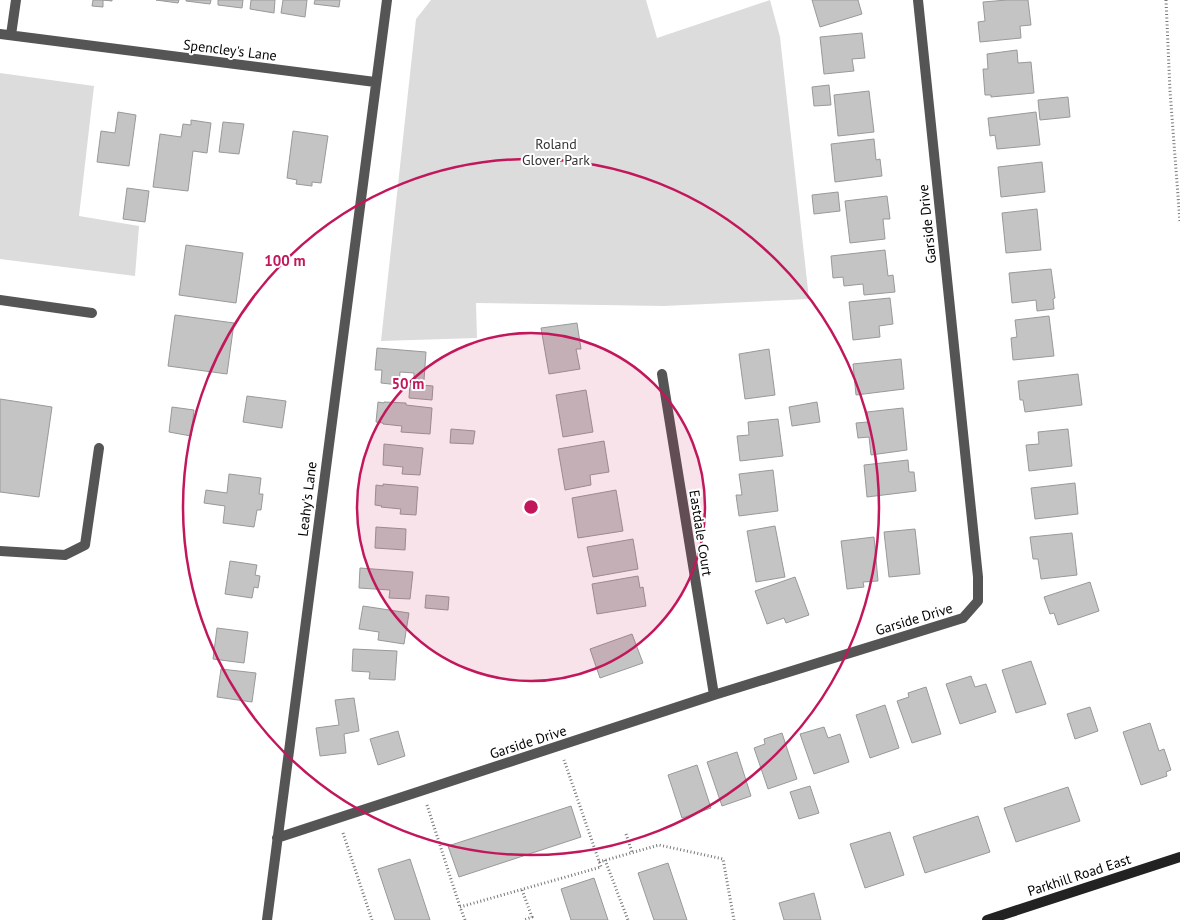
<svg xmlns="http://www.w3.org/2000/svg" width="1180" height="920" font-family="'PT Sans',sans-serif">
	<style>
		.green { fill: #dcdcdc }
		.building { fill: #c4c4c4; stroke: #999 }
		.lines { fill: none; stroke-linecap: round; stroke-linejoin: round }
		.path { stroke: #777; stroke-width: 3; stroke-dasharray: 1 2.5; stroke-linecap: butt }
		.service { stroke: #555; stroke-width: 10 }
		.minor { stroke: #555; stroke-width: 10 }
		.secondary { stroke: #222; stroke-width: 10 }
		.ring { fill: none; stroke: #c2185b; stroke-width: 2.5 }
		.labels { text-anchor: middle; stroke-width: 4; stroke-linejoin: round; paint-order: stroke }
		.street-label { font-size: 14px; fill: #000; stroke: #fff }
		.park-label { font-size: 14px; fill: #333; stroke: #fff }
		.centre { fill: #c2185b; stroke: #fff; stroke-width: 2.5 }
		.ring-label { font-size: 15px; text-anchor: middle; font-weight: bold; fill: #c2185b; stroke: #fff; stroke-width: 4; stroke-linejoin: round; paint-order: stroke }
	</style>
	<rect width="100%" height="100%" fill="#fff"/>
	<path class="green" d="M431,0H646L657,38L770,0L780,37L809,299L664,306L476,303L477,338L381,341L416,19Z
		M0,73L94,86L79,216L139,226L135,276L0,259Z"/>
	<path class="building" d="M93,0H112V1L103,0V7L92,6Z
		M156,0H179L178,3Z
		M186,0H211L210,4L186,1Z
		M218,0H243L242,8L218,5Z
		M251,0H275L274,13L250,9Z
		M283,0H307L305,17L281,13Z
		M315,0H340L339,7L314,4Z
		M812,0H858L862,14L820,27Z
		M1007,0H1028L1031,25L1020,26L1021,38L980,42L978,22L985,21L983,2Z
		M862,33L865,58L852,59L854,71L824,74L820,37Z
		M1017,50L1018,63L1031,62L1034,93L991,97V95H985L983,69H988L987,54Z
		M829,85L831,105L814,106L812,87Z
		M869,91L874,132L838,136L834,95Z
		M1068,97L1070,117L1040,120L1038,100Z
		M118,112L136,115L129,166L97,162L101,131L115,133Z
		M1036,112L1040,145L997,149L995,135L990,136L988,118Z
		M191,120L211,123L207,153L193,151L188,191L153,187L160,134L181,137L183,124L191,125Z
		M223,122L244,124L239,154L219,152Z
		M293,131L328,136L321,183L312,182V186L296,184L297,180L287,178Z
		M874,139L876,160L880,159L882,176L835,182L831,144Z
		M1042,162L1045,192L1001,197L998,167Z
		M127,188L149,191L145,222L123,219Z
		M838,192L840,211L814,214L812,195Z
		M887,196L890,219H883L885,239L850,243L845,201Z
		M1037,209L1041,250L1006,253L1002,213Z
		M186,245L243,253L236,303L179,295Z
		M885,250L888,276L893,275L895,292L864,295L863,284L844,286L843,277L833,278L831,256Z
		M1051,269L1055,298L1053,299L1054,309L1037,311L1036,300L1012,303L1009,273Z
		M890,298L893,324L879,326L880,337L853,340L849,302Z
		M175,315L234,323L227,374L168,366Z
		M1049,316L1054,356L1013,360L1011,338L1017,337L1015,320Z
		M577,323L581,349H576L580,369L549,374L541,328Z
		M377,348L426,352L424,380L414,379V373L400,372L399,385L381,383L382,370H375Z
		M769,349L775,395L745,399L739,354Z
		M901,359L904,389L856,395L853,364Z
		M1078,374L1082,405L1025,412L1023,400H1020L1018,381Z
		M410,384L433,386L432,400L409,398Z
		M586,390L593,432L563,437L556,395Z
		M247,396L286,401L282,428L243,422Z
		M0,399L52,407L39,497L0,492Z
		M378,402L384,403V402L406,403V405L432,408L430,434L401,432L402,426L383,424V423L376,422Z
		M817,402L820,422L792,426L789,407Z
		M172,407L194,410L191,436L169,432Z
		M903,408L907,450L871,455L869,437L858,438L856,423L868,422L867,412Z
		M778,419L783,456L740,461L737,436L749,435L748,422Z
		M451,429L475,431L473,444L450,443Z
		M1068,429L1072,466L1029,471L1026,445L1039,444L1038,432Z
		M604,441L609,472L590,475L591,485L565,490L558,449Z
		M384,444L423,448L420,475L402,474L403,467L383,465Z
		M908,460L909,472H914L916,491L867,497L864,465Z
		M773,470L778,511L739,516L736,495H742L739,474Z
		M229,474L261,478L259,494H263L261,510H257L254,527L223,523L225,506L204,503L206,490L227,493Z
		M1075,483L1078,514L1035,519L1031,488Z
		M383,484L418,487L416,515L400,514L401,509L381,507L382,506L375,505L376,485L383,486Z
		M616,490L623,531L578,538L572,498Z
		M775,526L785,577L756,582L747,531Z
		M376,527L406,529L405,550L375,548Z
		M915,529L920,574L889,577L884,532Z
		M1072,533L1077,575L1041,579L1038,559H1033L1030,537Z
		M874,537L878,581L863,582L864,587L847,589L841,541Z
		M633,539L638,569L593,577L587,547Z
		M230,561L257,565L255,575L260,576L258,588L254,587L252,598L225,594Z
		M360,568L413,572L410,599L389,598L390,590L359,588Z
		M638,576L640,588L643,587L646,606L597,614L592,584Z
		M795,577L809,615L786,623L784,618L767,624L755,591Z
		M1090,582L1099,611L1058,625L1054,613L1050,614L1044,597Z
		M426,595L449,597L448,610L425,608Z
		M363,606L409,613L404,644L378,640L379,632L359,629Z
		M217,628L248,632L244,663L213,659Z
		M632,634L643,663L600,678L590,649Z
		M353,649L397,651L395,680L369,679L370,672L352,671Z
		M1031,661L1046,704L1016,713L1002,670Z
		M221,669L256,673L252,702L217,697Z
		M971,676L975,687L986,684L996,712L960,724L946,684Z
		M926,687L941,734L912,743L897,701L909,697L908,693Z
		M354,698L359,731L344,734L346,753L320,756L316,728L339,725L335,700Z
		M885,705L899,748L870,758L856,715Z
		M1090,707L1098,731L1075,739L1067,714Z
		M1150,723L1159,751L1164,749L1171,770L1166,772L1167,776L1141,785L1123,732Z
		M824,727L828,738L840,734L849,762L814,774L800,734Z
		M398,731L405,756L378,765L370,739Z
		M782,733L797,779L768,789L754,748L765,744L764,739Z
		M737,752L751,796L722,806L707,762Z
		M697,765L711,808L682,818L668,775Z
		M810,786L819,813L799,819L790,792Z
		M1068,787L1080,821L1016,842L1004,808Z
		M571,806L581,837L459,877L448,846Z
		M978,816L990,852L925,873L913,837Z
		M890,832L904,875L865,888L850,844Z
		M410,859L430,920H395L378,869Z
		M668,863L687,920H654L638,873Z
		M594,878L608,920H571L561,889Z
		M814,893L821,920H784L779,903Z"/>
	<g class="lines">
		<path class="path" d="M1166,0L1170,91L1180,222
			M427,805L460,907
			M343,833L372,920
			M626,834L632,852
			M605,860L628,920
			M599,862L659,845L723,859L734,920
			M522,890L532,917L524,920
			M465,920L460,907L601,867L564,760"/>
		<path class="service" d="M0,300L92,313
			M0,551L65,555L85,545L99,448"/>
		<path class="minor" d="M0,34L375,82
			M11,35L16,0
			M662,374L714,695
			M277,838L714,695L963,618L978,601V577L918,0
			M267,920L387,0"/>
		<path class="secondary" d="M987,920L1180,857"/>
	</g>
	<circle cx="531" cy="507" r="174" fill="#c2185b" fill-opacity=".12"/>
	<g class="ring">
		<circle cx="531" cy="507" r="174"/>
		<circle cx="531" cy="507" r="348"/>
	</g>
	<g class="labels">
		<g class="street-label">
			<text transform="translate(230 50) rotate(7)" y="5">Spencley's Lane</text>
			<text transform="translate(927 224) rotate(-96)" y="5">Garside Drive</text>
			<text transform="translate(307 499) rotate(-83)" y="5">Leahy's Lane</text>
			<text transform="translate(701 533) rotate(81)" y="5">Eastdale Court</text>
			<text transform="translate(914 619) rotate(-17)" y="5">Garside Drive</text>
			<text transform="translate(528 742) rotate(-18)" y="5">Garside Drive</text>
			<text transform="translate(1079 875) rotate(-18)" y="5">Parkhill Road East</text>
		</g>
		<g class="park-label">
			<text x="556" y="149">Roland<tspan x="556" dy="16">Glover Park</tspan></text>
		</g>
	</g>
	<circle cx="531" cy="507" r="8" class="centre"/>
	<g class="ring-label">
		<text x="285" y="266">100 m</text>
		<text x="408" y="389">50 m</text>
	</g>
</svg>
